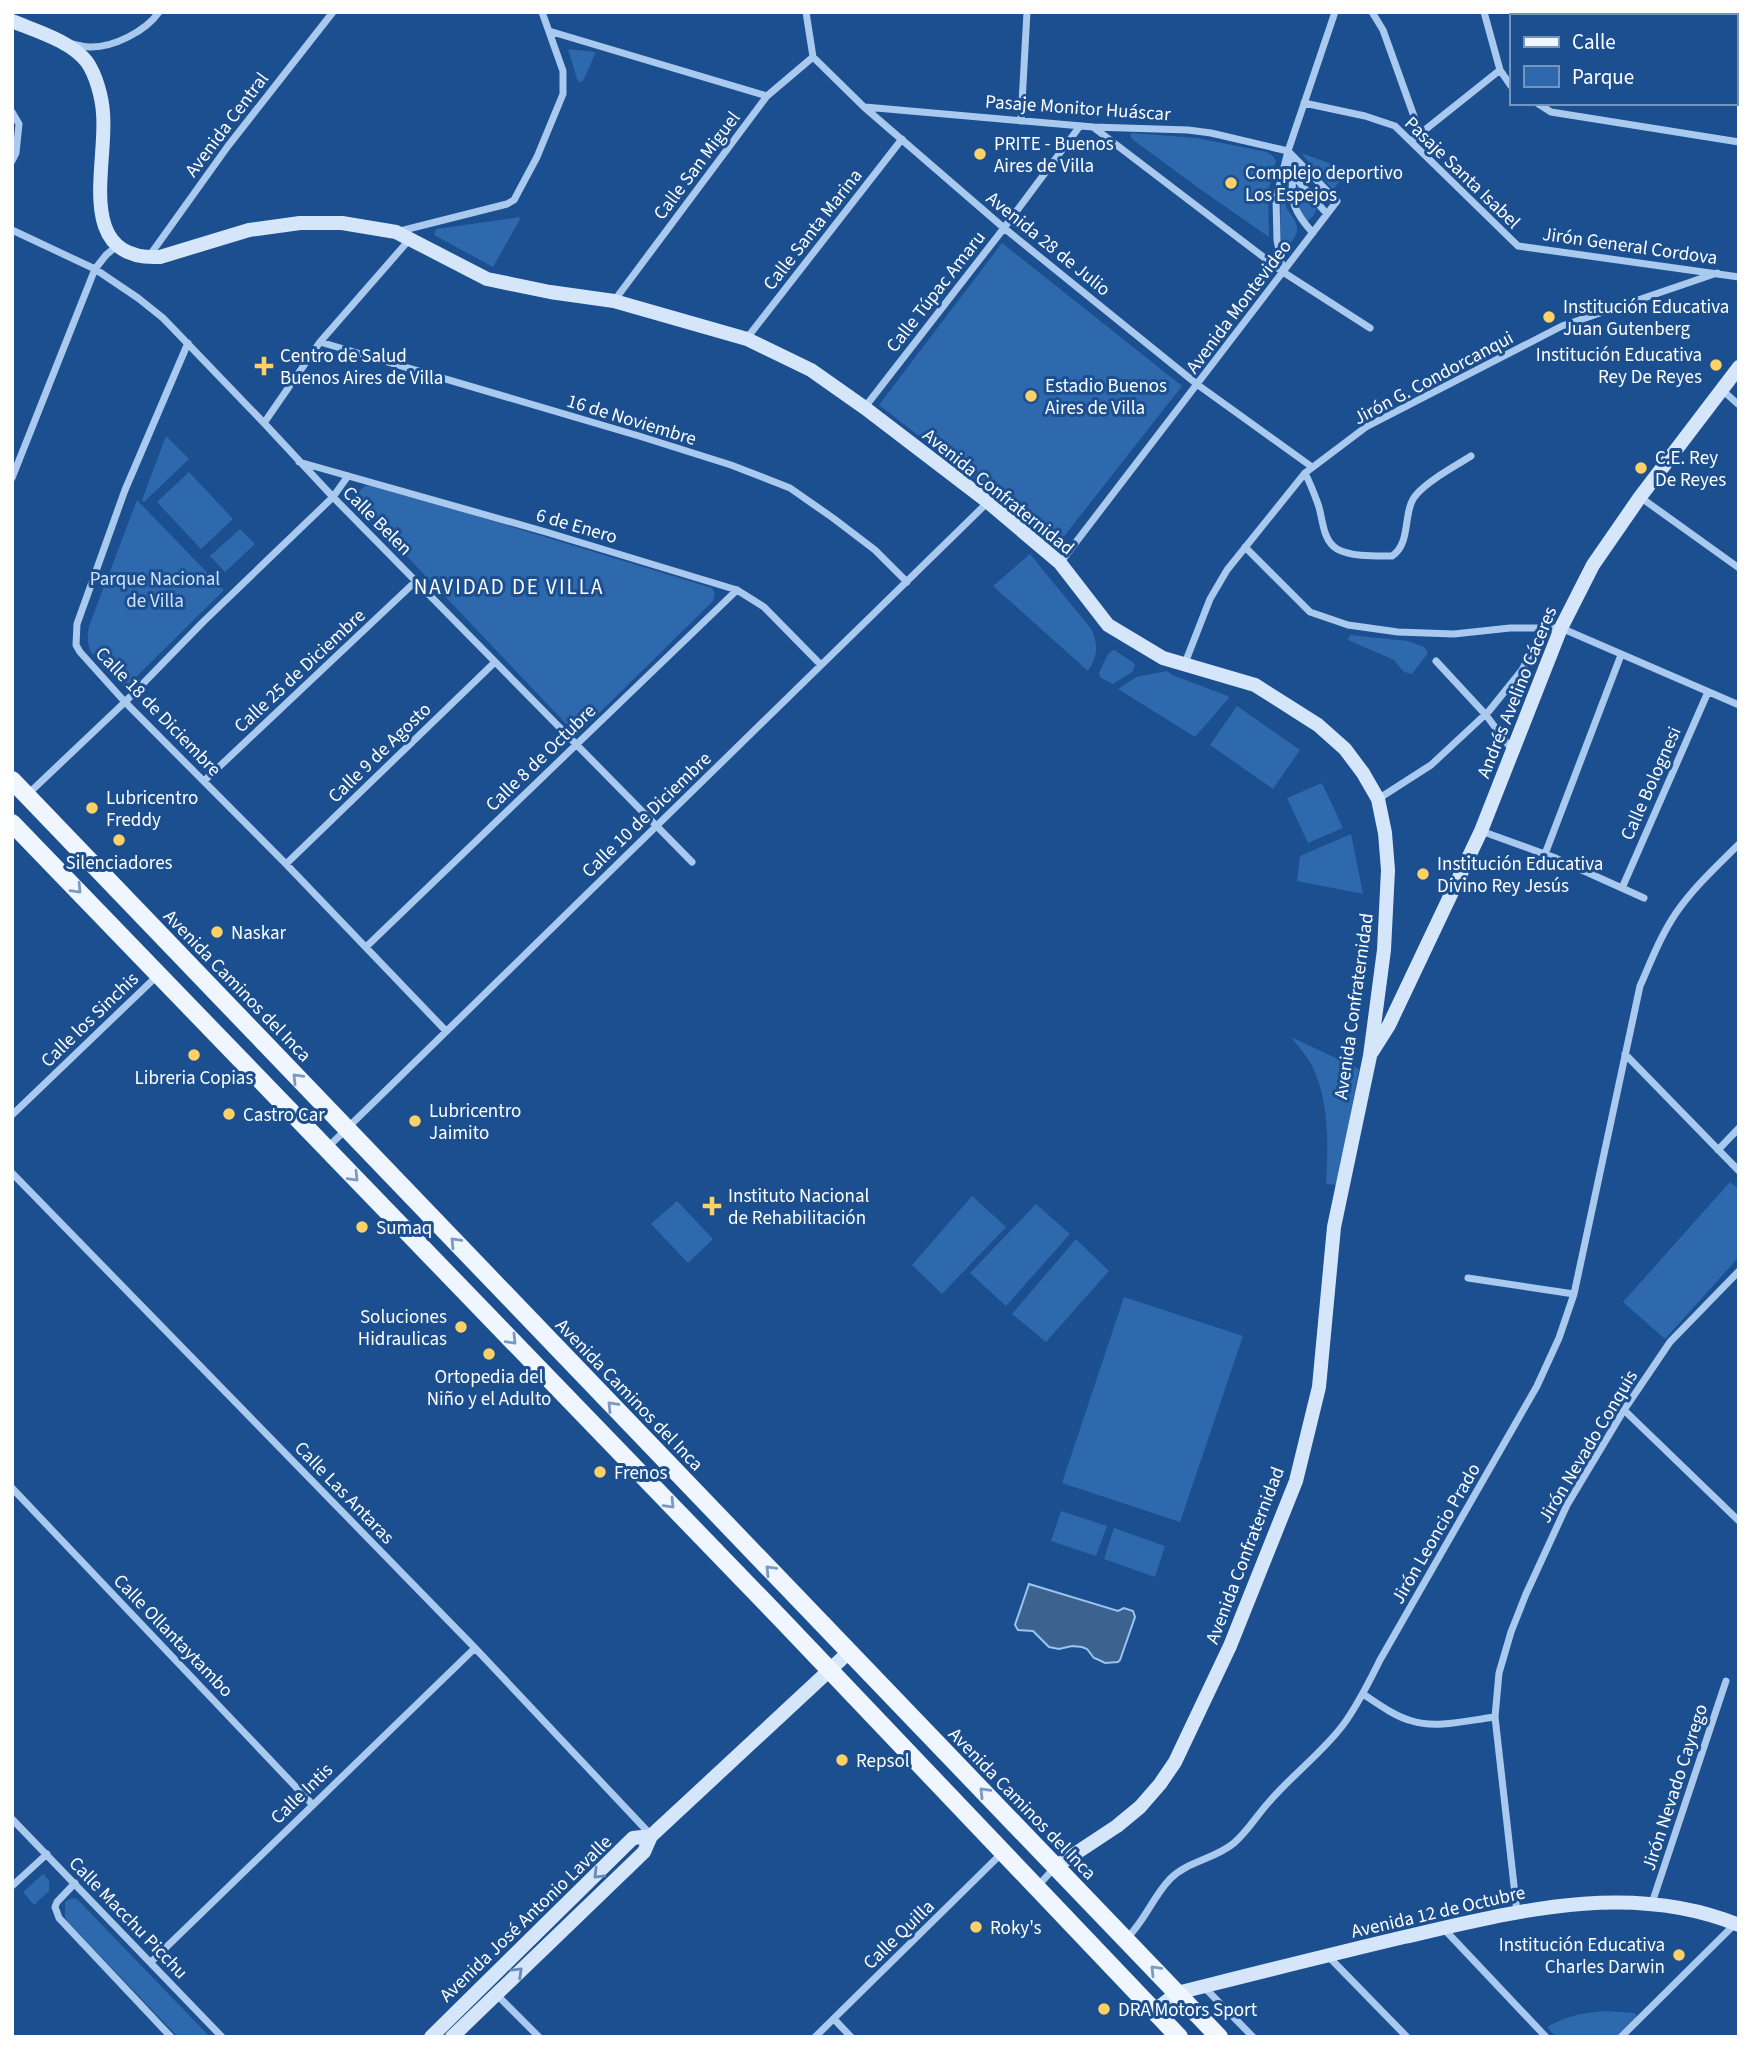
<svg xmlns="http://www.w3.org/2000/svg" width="1751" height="2049" font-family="'Source Sans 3',sans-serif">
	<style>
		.green { fill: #2e69ad }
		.water { fill: #3c6290; stroke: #9cc4f0; stroke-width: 2 }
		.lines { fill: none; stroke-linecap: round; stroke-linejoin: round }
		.street { stroke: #a9c9ee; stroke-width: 7 }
		.secondary { stroke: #d6e6fa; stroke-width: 14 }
		.primary { stroke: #f0f6ff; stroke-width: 18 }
		.oneway { stroke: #7b9ac1 }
		.oneway2 { stroke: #668bba }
		.poi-dot { fill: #ffd166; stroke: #1b4f8f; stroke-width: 2.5 }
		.labels { text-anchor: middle; stroke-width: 6; stroke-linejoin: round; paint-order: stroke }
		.street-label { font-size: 19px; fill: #fff; stroke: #1b4f8f }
		.poi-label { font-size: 19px; fill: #fff; stroke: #1b4f8f; text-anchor: start }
		.park-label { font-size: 19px; fill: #cfe3fa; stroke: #1b4f8f }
		.neighbourhood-label { font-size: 21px; letter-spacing: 2px; fill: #fff; stroke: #1b4f8f }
	</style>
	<rect width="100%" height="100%" fill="#1b4f8f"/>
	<path class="green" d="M568,49L596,52L583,81L579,82L577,79Z
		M1132,133L1197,138L1267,152L1273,156L1276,161L1268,192L1269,237L1197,187L1132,139L1130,135Z
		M1301,153L1348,170L1333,190Z
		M1288,167C1292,180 1287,194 1286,207C1295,222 1303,226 1291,243L1281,247C1280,215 1279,198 1288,167Z
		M1297,185L1317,207L1314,215L1307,222C1297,211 1296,200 1297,185Z
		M521,217L493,267L434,235L436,229Z
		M1002,243L1182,386L1058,544L879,405Z
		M166,436L189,459L144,502L142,500Z
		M189,472L233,519L201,549L157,502Z
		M375,485L712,588L715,594L713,601L582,730L571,729L361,508L358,499V492L365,486Z
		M137,500L224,590L125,688L91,652C87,643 87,636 89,626Z
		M240,529L255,544L225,572L210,556Z
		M1030,554L1092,630C1098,645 1098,656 1088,671L993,586Z
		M1350,635L1408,641L1424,647L1428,653L1412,674L1404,672L1394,660L1348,640Z
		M1114,650L1134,663L1135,666L1132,672L1113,684L1101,678L1099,673L1108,654Z
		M1167,671L1172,675L1228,696L1229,698L1195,737L1118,689L1136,677Z
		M1237,706L1300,750L1273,789L1210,745Z
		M1322,783L1343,828L1308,843L1287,798Z
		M1351,834L1363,894L1297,881L1300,856Z
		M1291,1037L1359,1069L1337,1185L1326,1184C1328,1145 1330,1100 1311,1064C1306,1055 1298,1046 1291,1037Z
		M1730,1182L1739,1189V1257L1665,1339L1623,1302Z
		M972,1196L1006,1227L942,1294L912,1265Z
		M677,1201L713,1239L688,1263L651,1224Z
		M1036,1204L1070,1234L1006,1306L970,1273Z
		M1076,1239L1109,1271L1046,1342L1012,1314Z
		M1124,1297L1243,1336L1180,1522L1062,1483Z
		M1061,1511L1107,1526L1096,1556L1051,1541Z
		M1114,1528L1165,1546L1155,1577L1104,1559Z
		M43,1874L49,1880V1891L34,1905L23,1892Z
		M72,1898L77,1899L210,2037H178L68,1922L65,1917V1902Z
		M1606,2011L1634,2013L1638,2017L1618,2037H1556L1547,2027C1568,2015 1583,2013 1606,2011Z"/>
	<path class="water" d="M1029,1584L1118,1611L1124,1608L1133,1611L1135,1617L1120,1660L1118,1662L1105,1663L1099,1660L1094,1658L1087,1649L1082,1647L1072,1646L1059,1649L1049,1647L1033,1631L1018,1630L1015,1625Z"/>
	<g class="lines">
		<path class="street" d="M806,12L813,57L864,107L1004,228L1198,385L1312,467
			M1372,12L1383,30L1420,133
			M1484,12L1500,70L1511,86
			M549,31L767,96
			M72,44C77,45 84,47 89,47C113,48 146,31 159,12
			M1304,103L1365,116L1395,126L1518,246L1739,277
			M1537,103L1551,112L1739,142
			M865,107L1093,127L1188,130L1211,133L1288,151
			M12,112L19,124L16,153L12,161
			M1021,121L1027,12
			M1093,127L1283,272L1370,328
			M1411,141L1500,70
			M1289,155L1293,175L1327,214
			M1293,175C1290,203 1295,213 1313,233
			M12,230L95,269L138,298L163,318L264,423L333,497L692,862
			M400,231L507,204L514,200L537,157L563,94V71L542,12
			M150,255L228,146L333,12
			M1283,271L1277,240L1276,199L1288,151L1335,12
			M614,301L767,96L813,57
			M747,338L902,139
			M320,342L639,436L731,465L790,488L833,518L875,550L907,582
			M188,343L125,490L77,624L76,645L80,652L125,702L286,864L446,1031
			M1721,389L1739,405
			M865,407L1004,228L1080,126
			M264,423L320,342L409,240
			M299,462L546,532L737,590L764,607L821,665
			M1305,473C1310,483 1314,493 1318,504C1323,518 1322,540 1337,549C1351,557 1376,556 1392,556C1412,543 1402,511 1416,495C1429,480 1454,467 1471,456
			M12,478L95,269L106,255L118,245
			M1640,497L1739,568
			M1245,547L1310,612L1348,625L1398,632L1454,634L1510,628H1561L1739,705
			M1060,563L1337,201L1288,151
			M1436,661L1486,715L1512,750
			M1185,663L1210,599L1227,570L1305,473L1366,427L1562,326L1717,273
			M204,781L416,581
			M27,795L125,702L203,622L333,497L348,476
			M1378,799L1431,765L1489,711L1522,670L1544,628
			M1481,831L1553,857L1644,898
			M1545,854L1621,655
			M286,864L495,662
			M1622,888L1708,692
			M366,947L737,590
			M1625,1054L1739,1171
			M12,1115L158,975
			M328,1147L988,502
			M1718,1150L1739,1128
			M12,1173L475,1648L651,1835
			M1468,1278L1574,1294
			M1624,1410L1739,1521
			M12,1488L312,1804
			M1363,1694C1378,1704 1394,1716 1412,1721C1437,1729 1469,1720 1495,1717
			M12,1819L222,2037
			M75,1883L57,1902L55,1907L59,1918L171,2037
			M12,1886L47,1854
			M1037,1887L1055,1867
			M1652,1903L1726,1681
			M1517,1912L1495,1717L1499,1673L1511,1632L1526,1594L1567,1505L1624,1410L1670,1342L1739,1271
			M1444,1929L1546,2037
			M1126,1939C1145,1921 1152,1898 1170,1879C1188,1861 1215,1859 1234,1843C1248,1831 1257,1815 1269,1802C1292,1775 1322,1753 1343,1725C1358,1705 1369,1682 1380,1660L1537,1386L1559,1338L1574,1294L1640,986C1651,961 1661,935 1676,913C1694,887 1717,866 1739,844
			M1327,1955L1407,2037
			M151,1962L475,1648
			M1205,1988L1253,2037
			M495,1993L539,2037
			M834,2019L851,2037
			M815,2037L1002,1853
			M1621,2037L1735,1924"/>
		<path class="secondary" d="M12,21C36,31 71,41 87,62C96,75 102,97 103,113C108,164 73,261 160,257L249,230L300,223H342L396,232L487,279L550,292L614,301L747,339L811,370L865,408L988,502L1060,563L1108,625L1163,658L1255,685L1318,725L1345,749L1363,773L1378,799L1385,833L1388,870L1384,950L1370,1056L1334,1227L1319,1387L1296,1481L1230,1646L1175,1762L1160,1784L1140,1807L1117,1826L1055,1867
			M1372,1052L1389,1025L1481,831L1561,628L1593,565L1640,497L1739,367
			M1154,2011L1177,1993C1253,1974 1328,1955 1404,1937C1514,1912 1629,1880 1739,1925
			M431,2037L633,1838L651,1836
			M452,2037L644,1852L651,1836L849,1652"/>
		<path class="primary" d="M12,780L1219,2037
			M12,823L782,1620L1179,2037"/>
	</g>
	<defs><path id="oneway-chevron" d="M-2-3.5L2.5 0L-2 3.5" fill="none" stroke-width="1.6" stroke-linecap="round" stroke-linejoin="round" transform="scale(1.75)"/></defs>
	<g class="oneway">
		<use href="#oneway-chevron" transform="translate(77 889) rotate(47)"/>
		<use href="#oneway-chevron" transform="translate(297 1078) rotate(-134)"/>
		<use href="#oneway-chevron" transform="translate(354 1177) rotate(46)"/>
		<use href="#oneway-chevron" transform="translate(455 1242) rotate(-134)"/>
		<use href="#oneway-chevron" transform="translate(512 1340) rotate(46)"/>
		<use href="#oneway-chevron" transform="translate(612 1406) rotate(-134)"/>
		<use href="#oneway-chevron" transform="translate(670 1504) rotate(46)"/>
		<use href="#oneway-chevron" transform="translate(770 1570) rotate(-134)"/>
		<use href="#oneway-chevron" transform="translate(984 1792) rotate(-134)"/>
		<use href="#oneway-chevron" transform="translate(1155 1970) rotate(-134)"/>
	</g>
	<g class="oneway2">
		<use href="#oneway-chevron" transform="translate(598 1874) rotate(135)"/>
		<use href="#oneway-chevron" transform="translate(518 1972) rotate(-44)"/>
	</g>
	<g class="poi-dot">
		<circle cx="980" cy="154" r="7"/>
		<circle cx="1231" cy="183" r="7"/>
		<circle cx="1549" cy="317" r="7"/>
		<circle cx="1716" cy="365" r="7"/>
		<path d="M260.5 355.5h7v7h7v7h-7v7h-7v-7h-7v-7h7z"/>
		<circle cx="1031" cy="396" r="7"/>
		<circle cx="1641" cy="468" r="7"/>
		<circle cx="92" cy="808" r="7"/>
		<circle cx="119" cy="840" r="7"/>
		<circle cx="1423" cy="874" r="7"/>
		<circle cx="217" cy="932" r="7"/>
		<circle cx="194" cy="1055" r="7"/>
		<circle cx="229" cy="1114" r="7"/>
		<circle cx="415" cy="1121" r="7"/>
		<path d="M708.5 1195.5h7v7h7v7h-7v7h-7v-7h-7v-7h7z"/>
		<circle cx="362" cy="1227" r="7"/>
		<circle cx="461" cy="1327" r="7"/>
		<circle cx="489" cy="1354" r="7"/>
		<circle cx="600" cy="1472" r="7"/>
		<circle cx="842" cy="1760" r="7"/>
		<circle cx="976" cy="1927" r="7"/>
		<circle cx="1679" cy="1955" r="7"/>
		<circle cx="1104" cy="2009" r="7"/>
	</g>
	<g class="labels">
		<g class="street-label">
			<text transform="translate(1078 107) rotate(4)" y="7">Pasaje Monitor Huáscar</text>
			<text transform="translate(226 124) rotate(-53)" y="7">Avenida Central</text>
			<text transform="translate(696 165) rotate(-53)" y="7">Calle San Miguel</text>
			<text transform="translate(1463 172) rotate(44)" y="7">Pasaje Santa Isabel</text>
			<text transform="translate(812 229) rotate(-52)" y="7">Calle Santa Marina</text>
			<text transform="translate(1049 243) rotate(39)" y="7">Avenida 28 de Julio</text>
			<text transform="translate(1630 245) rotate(8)" y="7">Jirón General Cordova</text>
			<text transform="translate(935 291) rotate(-52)" y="7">Calle Túpac Amaru</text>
			<text transform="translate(1238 306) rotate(-53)" y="7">Avenida Montevideo</text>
			<text transform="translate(1433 377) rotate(-28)" y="7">Jirón G. Condorcanqui</text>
			<text transform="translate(632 419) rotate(17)" y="7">16 de Noviembre</text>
			<text transform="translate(999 491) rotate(39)" y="7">Avenida Confraternidad</text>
			<text transform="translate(378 520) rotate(45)" y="7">Calle Belen</text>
			<text transform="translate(577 525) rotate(16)" y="7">6 de Enero</text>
			<text transform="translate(299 670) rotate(-43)" y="7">Calle 25 de Diciembre</text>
			<text transform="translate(1516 692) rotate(-68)" y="7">Andrés Avelino Cáceres</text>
			<text transform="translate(159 711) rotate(46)" y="7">Calle 18 de Diciembre</text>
			<text transform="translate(379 752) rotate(-44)" y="7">Calle 9 de Agosto</text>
			<text transform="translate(540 757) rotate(-44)" y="7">Calle 8 de Octubre</text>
			<text transform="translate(1650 783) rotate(-66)" y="7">Calle Bolognesi</text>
			<text transform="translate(646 814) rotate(-44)" y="7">Calle 10 de Diciembre</text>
			<text transform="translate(238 985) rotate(46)" y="7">Avenida Caminos del Inca</text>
			<text transform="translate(1353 1006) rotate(-82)" y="7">Avenida Confraternidad</text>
			<text transform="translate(89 1019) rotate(-44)" y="7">Calle los Sinchis</text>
			<text transform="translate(630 1394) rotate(46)" y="7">Avenida Caminos del Inca</text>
			<text transform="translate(1587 1446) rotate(-59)" y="7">Jirón Nevado Conquis</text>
			<text transform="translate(345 1492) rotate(46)" y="7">Calle Las Antaras</text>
			<text transform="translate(1435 1533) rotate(-60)" y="7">Jirón Leoncio Prado</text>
			<text transform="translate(1244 1555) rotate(-69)" y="7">Avenida Confraternidad</text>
			<text transform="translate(174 1635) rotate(46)" y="7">Calle Ollantaytambo</text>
			<text transform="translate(1674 1787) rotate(-72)" y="7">Jirón Nevado Cayrego</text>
			<text transform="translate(301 1793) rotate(-44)" y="7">Calle Intis</text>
			<text transform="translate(1023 1803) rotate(46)" y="7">Avenida Caminos del Inca</text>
			<text transform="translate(1438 1911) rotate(-13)" y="7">Avenida 12 de Octubre</text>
			<text transform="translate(129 1917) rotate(46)" y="7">Calle Macchu Picchu</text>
			<text transform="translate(525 1918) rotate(-44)" y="7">Avenida José Antonio Lavalle</text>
			<text transform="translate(898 1934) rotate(-44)" y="7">Calle Quilla</text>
		</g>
		<g class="poi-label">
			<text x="994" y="150">PRITE - Buenos<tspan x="994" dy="22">Aires de Villa</tspan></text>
			<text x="1245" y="179">Complejo deportivo<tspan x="1245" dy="22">Los Espejos</tspan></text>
			<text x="1563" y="313">Institución Educativa<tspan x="1563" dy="22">Juan Gutenberg</tspan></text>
			<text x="1702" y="361" text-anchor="end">Institución Educativa<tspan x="1702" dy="22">Rey De Reyes</tspan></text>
			<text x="280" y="362">Centro de Salud<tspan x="280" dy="22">Buenos Aires de Villa</tspan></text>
			<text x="1045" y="392">Estadio Buenos<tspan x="1045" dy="22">Aires de Villa</tspan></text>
			<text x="1655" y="464">C.E. Rey<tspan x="1655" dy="22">De Reyes</tspan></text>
			<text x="106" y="804">Lubricentro<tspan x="106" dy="22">Freddy</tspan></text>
			<text x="119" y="869" text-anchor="middle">Silenciadores</text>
			<text x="1437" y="870">Institución Educativa<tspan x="1437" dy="22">Divino Rey Jesús</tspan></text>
			<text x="231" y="939">Naskar</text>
			<text x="194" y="1084" text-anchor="middle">Libreria Copias</text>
			<text x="429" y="1117">Lubricentro<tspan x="429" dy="22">Jaimito</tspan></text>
			<text x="243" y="1121">Castro Car</text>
			<text x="728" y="1202">Instituto Nacional<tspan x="728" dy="22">de Rehabilitación</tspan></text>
			<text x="376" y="1234">Sumaq</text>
			<text x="447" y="1323" text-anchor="end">Soluciones<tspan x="447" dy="22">Hidraulicas</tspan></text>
			<text x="489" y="1383" text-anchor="middle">Ortopedia del<tspan x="489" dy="22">Niño y el Adulto</tspan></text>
			<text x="614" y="1479">Frenos</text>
			<text x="856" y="1767">Repsol</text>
			<text x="990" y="1934">Roky's</text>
			<text x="1665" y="1951" text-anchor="end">Institución Educativa<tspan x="1665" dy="22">Charles Darwin</tspan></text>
			<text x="1118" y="2016">DRA Motors Sport</text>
		</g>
		<g class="park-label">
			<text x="155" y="585">Parque Nacional<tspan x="155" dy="22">de Villa</tspan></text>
		</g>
		<g class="neighbourhood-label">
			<text x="509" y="594">NAVIDAD DE VILLA</text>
		</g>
	</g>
	<rect width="1751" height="2049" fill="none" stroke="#ffffff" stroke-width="28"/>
	<rect x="1510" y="14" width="228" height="91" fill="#1b4f8f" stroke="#7695bc" stroke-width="2"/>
	<rect x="1524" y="37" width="35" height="10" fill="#f0f6ff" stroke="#7695bc" stroke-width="2"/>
	<text x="1572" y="49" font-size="21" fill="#ffffff">Calle</text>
	<rect x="1524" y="66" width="35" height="21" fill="#2e69ad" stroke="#7695bc" stroke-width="2"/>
	<text x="1572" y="84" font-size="21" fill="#ffffff">Parque</text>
</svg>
